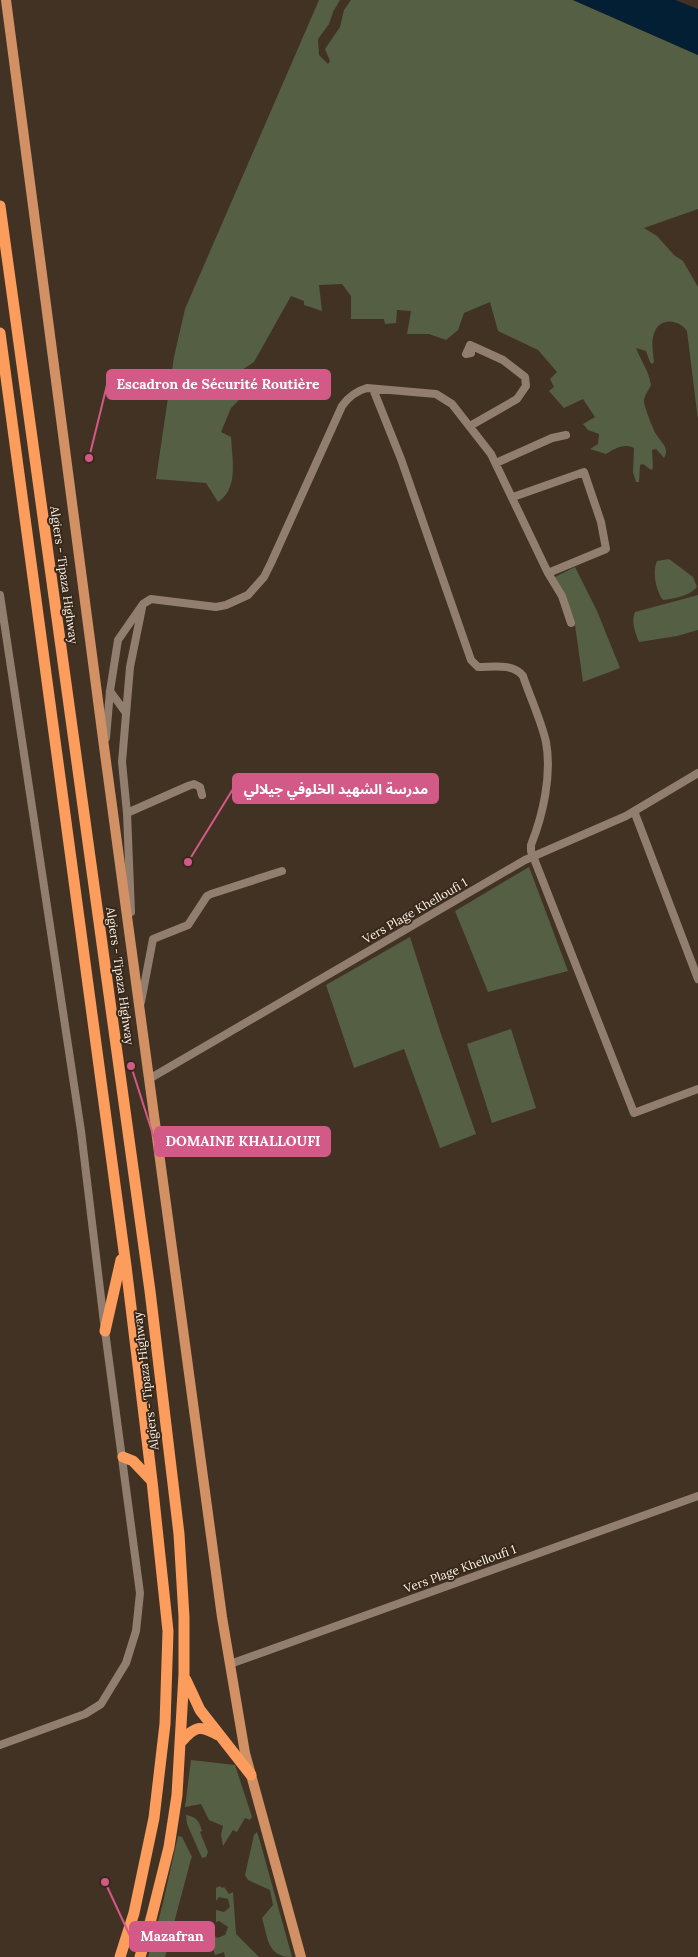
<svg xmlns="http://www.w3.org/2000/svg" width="698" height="1957" font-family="Lora,'Noto Sans Arabic',serif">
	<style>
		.green { fill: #555f44 }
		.water { fill: #021f34 }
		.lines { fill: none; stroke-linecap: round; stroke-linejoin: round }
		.minor { stroke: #917e6e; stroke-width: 8 }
		.major { stroke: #d19164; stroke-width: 10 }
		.highway { stroke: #fc9d5d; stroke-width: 11 }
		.labels { text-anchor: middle; stroke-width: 4; stroke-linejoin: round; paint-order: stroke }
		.street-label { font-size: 12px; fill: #fcf2e9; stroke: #37281a }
		.leader { fill: none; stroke: #d35986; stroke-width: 2 }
		.callout-dot { fill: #d35986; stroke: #37281a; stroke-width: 2 }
		.callout { fill: #d35986; stroke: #d35986; stroke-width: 2 }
		.callout-label { font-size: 14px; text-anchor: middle; font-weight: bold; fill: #fff }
	</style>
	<rect width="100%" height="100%" fill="#423224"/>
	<path class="green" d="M319,0H340L333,12L329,24L318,39L319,55L328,64L330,61L325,49L340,27L344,10L351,0H573L698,55V209L644,228L657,236L674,255L683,261L698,287V420L687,331C680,321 664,317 656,329C650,339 653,352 654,362L652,364L650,362L646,351L636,348C641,361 649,371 651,385C649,390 645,394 644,400C643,404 653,429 656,434C661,442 670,448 664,458L656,449L652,450L653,468L651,470L643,464L640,465L639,482H636L633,472L634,448C623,443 615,449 606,454L590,449L598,444L599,434L588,430L583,424L595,417L583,399L564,408L549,391L554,387L550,379L557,372L538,350L498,331L490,302L464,313L458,330L446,340L429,334H407L411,311L397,310L396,323L385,324L384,319H351V296L342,284L319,285L322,311L304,305V301L291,296L254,362L239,372L242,389L238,401L231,408L221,432L231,437C232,458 239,489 218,502L206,483L156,479L174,357L185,309Z
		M669,559L693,577L697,587C690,596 673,599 663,600C656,591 652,572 657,561Z
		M575,567L597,611L620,668L583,682L575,625L555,577Z
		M698,595V630L677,636L639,642C635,633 631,621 635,612Z
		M529,867L568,971L488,992L455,911Z
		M410,937L441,1034L476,1134L440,1148L404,1049L354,1068L326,985Z
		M511,1029L536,1108L492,1123L467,1044Z
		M191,1760L235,1765L252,1817L250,1820L245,1818L237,1832L233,1830L223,1846L221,1835L223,1826L209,1820L201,1804L185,1807Z
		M186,1815C197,1817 199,1821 202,1831L200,1832L208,1852L206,1857L202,1858L187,1824Z
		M257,1832L261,1845L292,1957C267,1957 268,1938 262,1918L273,1905L270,1890L248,1880L245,1875L254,1835Z
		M178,1836L182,1837L192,1857L191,1859L165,1957H148L162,1907Z
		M220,1886L222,1888L224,1887L229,1894L233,1892L236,1934L259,1957H225L224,1952L215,1955L209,1936L213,1934L217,1938L225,1935L228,1927L219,1921L216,1922V1910L224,1912L230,1907L228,1899L219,1897L216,1901V1888Z"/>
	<path class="water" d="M573,0H675L698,9V55Z"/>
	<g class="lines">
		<path class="minor" d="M373,389L401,459L471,660L478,667C493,667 513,663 523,676C530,697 541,720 546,742C552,775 543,815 531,845V851L634,1113L698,1089
			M470,426L517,399L526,386L525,377L503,360L470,345L466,354L471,353
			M496,463L552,438L566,435
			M513,497L584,472L601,522L606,549L548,573L562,596L571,623
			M0,595L81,1131L105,1331L140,1593L136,1631L126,1663L101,1704L85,1714L0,1745
			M110,691L126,713
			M106,738L110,691L118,640L143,604L151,599L216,607L226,605L248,595L264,577L271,563L342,406C349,396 356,391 367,388L436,394L452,404L491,454L548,573
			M634,811L698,979
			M127,813L188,786L194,784L200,787L202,795
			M131,912L127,813L122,762L130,667L142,608
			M141,1002L153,939L188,925L207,896L211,894L282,871
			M149,1079L525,860L626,816L698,773
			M230,1664L698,1496"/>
		<path class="major" d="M6,0L105,754L222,1617L245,1753L301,1957"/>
		<path class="highway" d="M0,206L150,1291L179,1534L184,1617V1674L177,1795L169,1847L151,1919L140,1957
			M0,333L126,1266L152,1481L168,1631L165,1724L154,1818L134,1913L120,1957
			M105,1331L121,1260
			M123,1457L133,1461L152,1481
			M186,1680L200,1710L251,1775
			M182,1741C195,1726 200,1725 218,1735"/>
	</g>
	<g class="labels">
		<g class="street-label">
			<text transform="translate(64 575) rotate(82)" y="4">Algiers - Tipaza Highway</text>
			<text transform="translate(415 911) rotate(-30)" y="4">Vers Plage Khelloufi 1</text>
			<text transform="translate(120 976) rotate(82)" y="4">Algiers - Tipaza Highway</text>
			<text transform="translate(146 1381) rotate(-97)" y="4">Algiers - Tipaza Highway</text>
			<text transform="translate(460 1569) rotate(-20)" y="4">Vers Plage Khelloufi 1</text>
		</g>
	</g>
	<path class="leader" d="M89 458L107 385M188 862L233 789M131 1066L155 1141M105 1882L130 1936"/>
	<g class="callout-dot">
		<circle cx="89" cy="458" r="5"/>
		<circle cx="188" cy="862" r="5"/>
		<circle cx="131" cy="1066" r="5"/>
		<circle cx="105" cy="1882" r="5"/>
	</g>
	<g class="callout">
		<rect x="107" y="370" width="223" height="29" rx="5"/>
		<rect x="233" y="774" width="205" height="29" rx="5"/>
		<rect x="155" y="1127" width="175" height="29" rx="5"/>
		<rect x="130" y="1922" width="84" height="29" rx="5"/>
	</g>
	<g class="callout-label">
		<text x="218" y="389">Escadron de Sécurité Routière</text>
		<text x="336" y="794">مدرسة الشهيد الخلوفي جيلالي</text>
		<text x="243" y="1146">DOMAINE KHALLOUFI</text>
		<text x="172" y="1941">Mazafran</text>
	</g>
</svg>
